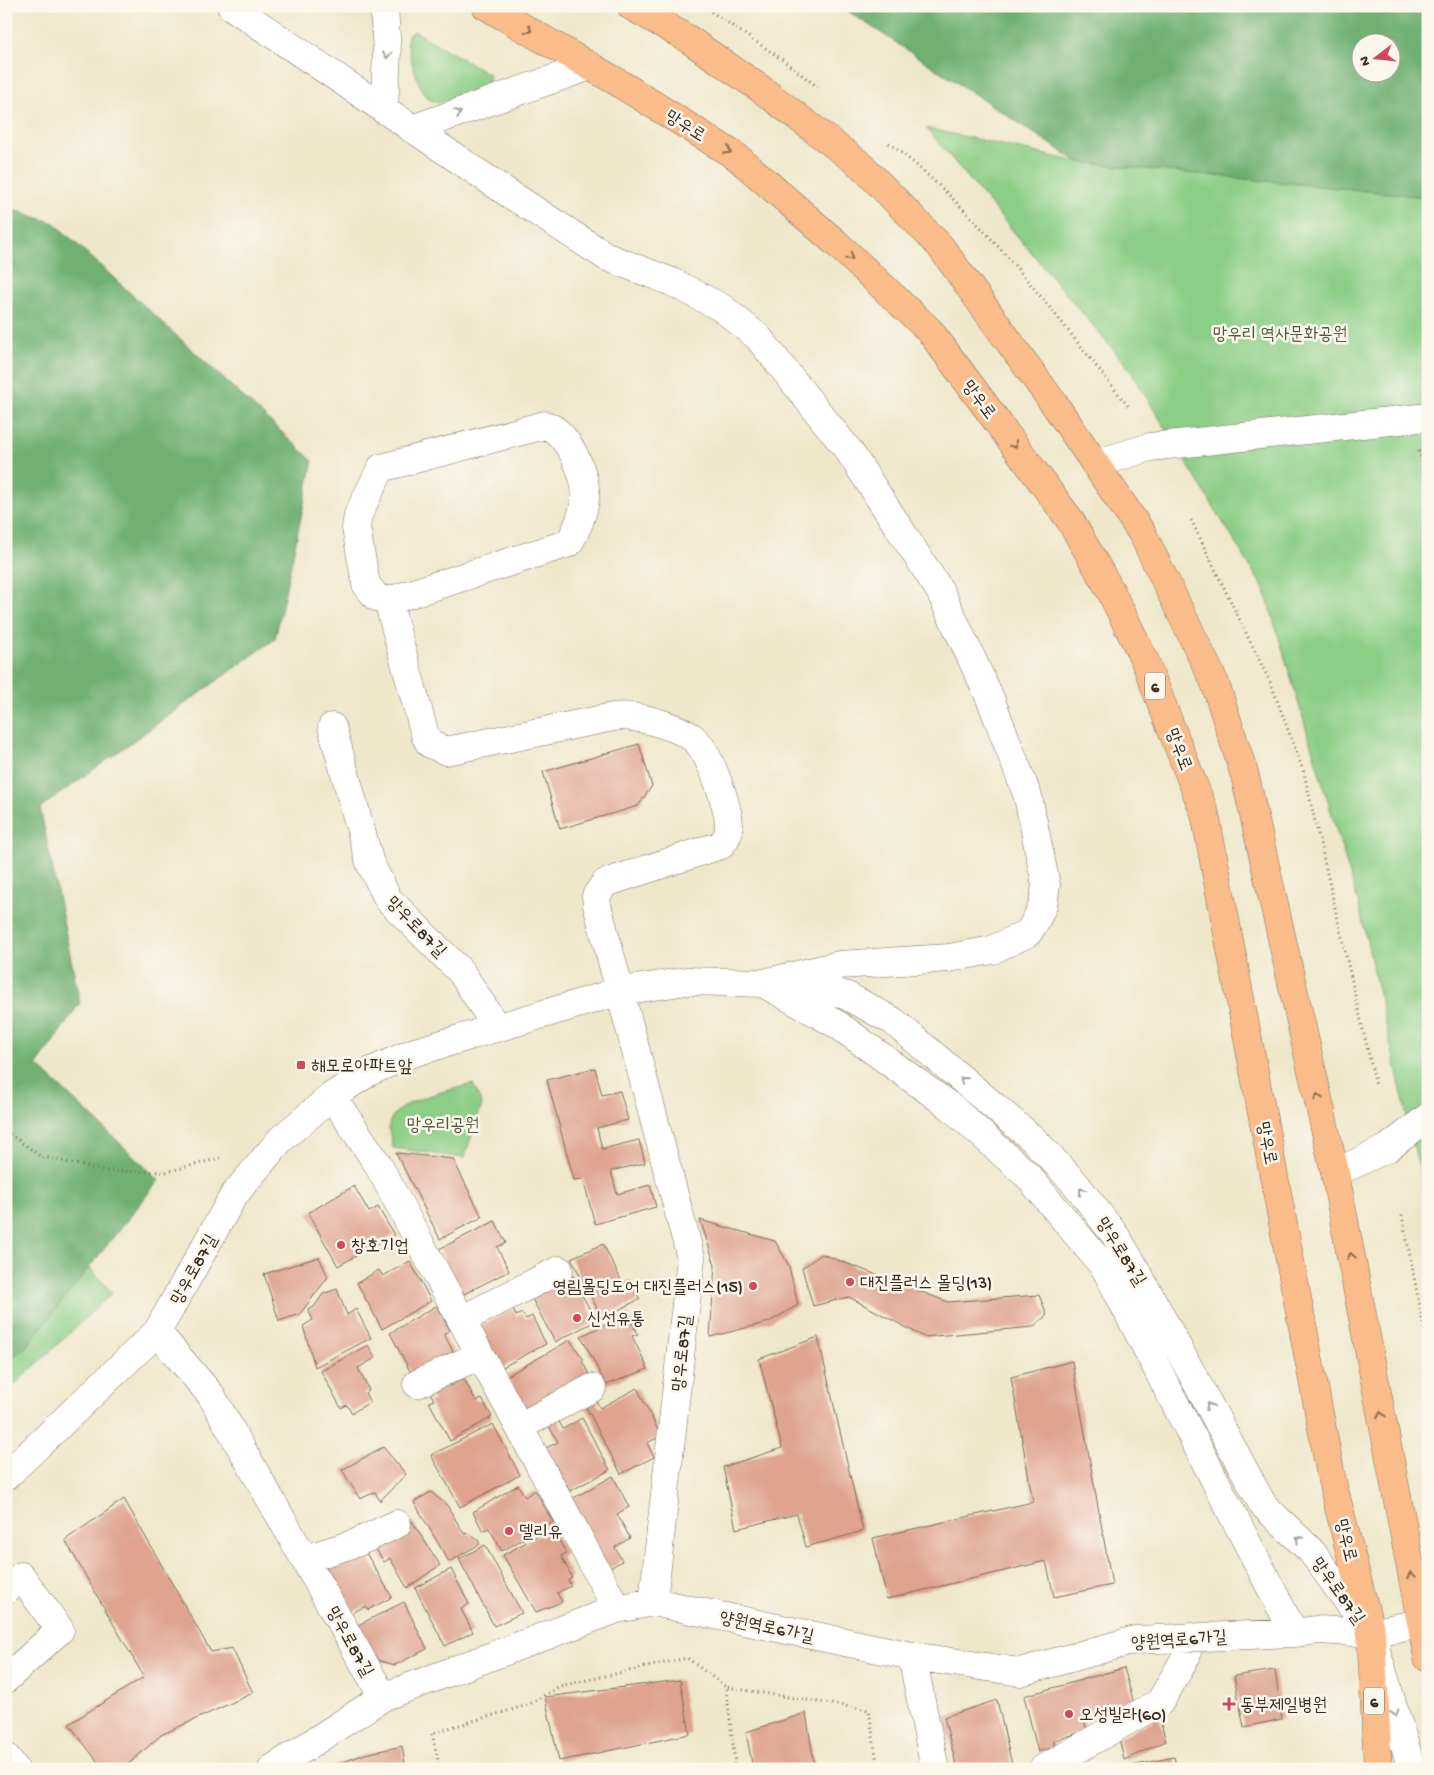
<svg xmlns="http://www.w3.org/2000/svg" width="1434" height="1775" font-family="'Gochi Hand','Poor Story',sans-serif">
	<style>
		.green { fill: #8bce86; stroke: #637c52 }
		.forest { fill: #70b173; stroke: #566e48; fill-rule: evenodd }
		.building { fill: #dfa390 }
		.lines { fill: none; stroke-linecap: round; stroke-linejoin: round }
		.minor-casing { stroke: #7a6c5a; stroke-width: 29 }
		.major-casing { stroke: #7a6c5a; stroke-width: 29 }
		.path { stroke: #7a6c5a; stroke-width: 3; stroke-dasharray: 1 4; stroke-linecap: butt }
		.minor { stroke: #fff; stroke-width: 28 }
		.major { stroke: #f9bc8a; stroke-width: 28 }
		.oneway { stroke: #906c4f }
		.oneway2 { stroke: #a79f9a }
		.poi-dot { fill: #d1495b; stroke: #fbf7ec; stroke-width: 2 }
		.labels { text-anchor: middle; stroke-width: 5; stroke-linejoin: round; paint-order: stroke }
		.shield { fill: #fbf7ec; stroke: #75685c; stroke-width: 1 }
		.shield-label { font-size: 16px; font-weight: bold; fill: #3b2a1e }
		.street-label { font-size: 18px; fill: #3b2a1e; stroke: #fbf7ec }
		.park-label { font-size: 18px; fill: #535b3d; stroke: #fbf7ec }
		.poi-label { font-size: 18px; fill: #3b2a1e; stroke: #fbf7ec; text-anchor: start }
	</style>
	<rect width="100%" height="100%" fill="#fbf7ec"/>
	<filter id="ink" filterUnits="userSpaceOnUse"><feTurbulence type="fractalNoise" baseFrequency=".02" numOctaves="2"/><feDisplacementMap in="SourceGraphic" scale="10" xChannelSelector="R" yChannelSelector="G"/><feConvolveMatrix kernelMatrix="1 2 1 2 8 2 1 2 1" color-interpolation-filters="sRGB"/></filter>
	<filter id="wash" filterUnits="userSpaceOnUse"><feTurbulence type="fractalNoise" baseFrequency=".0096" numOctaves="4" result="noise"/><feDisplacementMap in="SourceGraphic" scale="20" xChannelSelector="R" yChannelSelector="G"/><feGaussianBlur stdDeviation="1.12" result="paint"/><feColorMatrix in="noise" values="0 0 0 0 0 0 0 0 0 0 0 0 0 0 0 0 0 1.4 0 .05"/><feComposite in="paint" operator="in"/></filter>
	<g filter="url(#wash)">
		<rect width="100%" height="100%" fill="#eee7ca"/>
		<path class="green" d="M414,31L489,74V86L484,90L438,103C418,100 412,59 407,42L408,35Z
			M926,128L1078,162L1428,197V1208L1358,902L1265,591L1128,367Z
			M473,1084L482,1105L464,1158L393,1148C392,1141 387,1128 390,1121C399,1099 452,1090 473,1084Z
			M6,1134L37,1207L112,1293L6,1393Z"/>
		<path class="forest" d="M840,6H1428V197L1078,162ZM1362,42H1392V72H1362Z
			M6,207L54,223L313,461L275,639L40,808L80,1003L37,1065L159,1180L25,1348L6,1361Z"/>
		<g id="blocks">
			<path class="building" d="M639,744L652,786L638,806L560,829L543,772Z
				M595,1068L602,1095L620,1091L628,1120L597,1128L602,1149L639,1140L645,1163L611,1171L617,1194L650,1185L656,1207L595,1224L583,1179L574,1180L547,1080Z
				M396,1153L453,1159L482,1217L440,1239Z
				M354,1186L369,1212L378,1207L394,1235L338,1266L308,1213Z
				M700,1220L775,1241L789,1266L798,1305L769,1322L710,1337L715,1265Z
				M495,1221L506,1243L497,1247L509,1271L464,1294L461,1289L455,1292L445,1273L450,1270L439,1249Z
				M603,1244L623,1284L629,1280L640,1299L602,1318L571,1258Z
				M822,1254L948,1302L1039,1295L1047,1315L1033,1327L924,1337L849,1297L813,1306L802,1268Z
				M319,1257L328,1277L300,1314L279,1321L264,1274Z
				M410,1261L431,1301L382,1329L357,1283L379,1270L383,1276Z
				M571,1274L596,1321L555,1342L530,1295Z
				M337,1289L347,1315L356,1309L371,1338L315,1367L303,1326L313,1320L308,1310L314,1307L323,1294Z
				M436,1306L450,1330L444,1334L454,1353L413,1377L390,1333Z
				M513,1309L516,1316L522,1313L526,1319L532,1316L546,1344L499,1369L479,1334L481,1325Z
				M628,1315L638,1334L632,1336L648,1369L606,1385L581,1336Z
				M818,1337L863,1531L806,1547L797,1514L736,1529L723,1467L782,1448L759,1359Z
				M570,1340L584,1360L582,1361L590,1376L526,1411L507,1376Z
				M368,1345L375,1358L358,1368L369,1390L365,1393L370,1402L352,1413L347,1405L341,1408L321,1371Z
				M1072,1361L1112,1585L1054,1597L1046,1561L887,1599L873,1538L1033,1502L1011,1377Z
				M464,1379L476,1401L482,1399L492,1417L450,1441L429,1402L434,1400L429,1391L447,1380L451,1386Z
				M637,1388L661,1436L647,1443L654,1457L621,1474L585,1405L595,1399L600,1408Z
				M556,1416L563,1429L582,1418L610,1470L570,1491L546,1448L558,1442L546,1421Z
				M493,1424L520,1475L460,1507L431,1455Z
				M383,1447L406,1474L380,1501L375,1492L360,1499L342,1470Z
				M613,1476L629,1507L617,1514L630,1538L615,1547L622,1561L605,1571L570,1500Z
				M518,1485L525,1497L535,1490L553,1522L502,1551L489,1528L483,1531L473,1512Z
				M431,1492L447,1505L464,1534L468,1533L478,1540L480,1544L449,1562L414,1502Z
				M124,1499L211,1652L232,1648L253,1693L161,1735L123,1769H103L69,1724L144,1677L65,1540Z
				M412,1521L440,1565L407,1588L390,1558L384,1562L373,1544Z
				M552,1528L566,1553L561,1556L572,1577L568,1580L571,1586L557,1593L562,1602L536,1612L503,1555Z
				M485,1545L522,1613L494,1626L459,1559Z
				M363,1548L392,1597L368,1610L366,1606L349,1614L324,1563Z
				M451,1569L469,1604L461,1609L473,1632L445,1646L415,1588Z
				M404,1602L427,1649L395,1665L366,1657L350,1629Z
				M1124,1668L1135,1707L1084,1721L1087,1730L1054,1741V1747L1038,1752L1024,1696Z
				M1275,1670L1282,1719L1244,1727L1234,1676Z
				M680,1680L690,1734L559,1761L545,1697Z
				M997,1700L1013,1769H957L944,1717Z
				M806,1713L815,1769H753L746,1732Z
				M1159,1717L1166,1741L1124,1760L1119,1738Z
				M402,1746L406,1769H324L365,1754Z
				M1174,1757L1177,1769H1122V1768Z"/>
		</g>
	</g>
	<g filter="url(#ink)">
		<use href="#blocks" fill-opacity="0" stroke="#7a6c5a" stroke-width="1"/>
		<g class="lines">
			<defs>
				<path id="minor" d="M231,6L505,191L607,257L672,282L722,308L758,337L849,451L940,591L990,698L1028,797L1046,885L1043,905L1036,920L1028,933L992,950L949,958L839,965L763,983
					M384,110L387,53L384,6
					M412,129L590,66
					M1095,464L1150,447L1428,417
					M388,601L376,597L366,584L356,528L358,515L381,468L545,425C567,431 589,477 585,500C583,514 576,531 569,543L388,601L425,735L430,744L446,751L613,717C633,713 676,726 693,738C709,750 728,805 729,825C730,833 726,839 721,845L605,883L596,896L597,905L691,1258L653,1602
					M332,727L370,863L388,899L461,972L497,1028
					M787,984L817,986L847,996L893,1021L1034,1140L1075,1183L1115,1235L1131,1261L1263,1505L1311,1551L1371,1633L1412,1769
					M332,1096L377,1163L617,1609
					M1335,1173L1388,1148L1428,1117
					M461,1320L559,1270
					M157,1332L211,1395L383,1697
					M417,1384L480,1355
					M519,1427L592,1388
					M6,1476L157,1332L234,1195L281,1139L332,1096L369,1072L412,1053L621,991L687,981L763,983L838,1025L951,1107L1027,1175L1105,1268L1294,1633L1317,1630L1371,1633L1420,1623
					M305,1559L356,1543L397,1524
					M6,1590L21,1576L60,1630L6,1679
					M912,1656L935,1769
					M6,1757L15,1769
					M272,1769L383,1697L617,1609L653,1602L912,1656L1020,1672L1135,1640L1294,1633
					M1043,1769L1160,1702L1186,1657L1190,1637"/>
				<path id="major" d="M486,6L619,83L737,157L836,243L930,331L1070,520L1110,590L1144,659L1205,814L1332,1481L1371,1633L1378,1769
					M631,6L688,39L761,89L862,166L940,246L1057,408L1142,533L1215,683L1245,776L1335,1173L1428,1658"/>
			</defs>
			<use href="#minor" class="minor-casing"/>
			<use href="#major" class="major-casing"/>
			<path class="path" d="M703,6L780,58L819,88
				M889,143C983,215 1054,314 1128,406
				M1419,451L1428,481
				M1191,520L1271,684L1304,773L1376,1086
				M6,1131L40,1156L105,1171L166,1172L220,1158
				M1402,1215L1428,1349
				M440,1769L432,1733L528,1705L560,1686L687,1658L726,1687
				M732,1769L735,1762L726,1687L869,1710L878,1769"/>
			<use href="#minor" class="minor"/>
			<use href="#major" class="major"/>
		</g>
		<defs><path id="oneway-chevron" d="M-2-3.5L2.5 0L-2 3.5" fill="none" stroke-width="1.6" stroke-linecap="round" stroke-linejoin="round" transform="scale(1.25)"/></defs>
		<g class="oneway">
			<use href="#oneway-chevron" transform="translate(529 30) rotate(30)"/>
			<use href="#oneway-chevron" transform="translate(728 151) rotate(32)"/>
			<use href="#oneway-chevron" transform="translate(850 257) rotate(43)"/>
			<use href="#oneway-chevron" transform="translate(1014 445) rotate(53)"/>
			<use href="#oneway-chevron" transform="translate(1318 1097) rotate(-103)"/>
			<use href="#oneway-chevron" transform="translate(1351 1256) rotate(-101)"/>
			<use href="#oneway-chevron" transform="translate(1381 1415) rotate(-101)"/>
			<use href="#oneway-chevron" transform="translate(1411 1575) rotate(-101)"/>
		</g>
		<g class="oneway2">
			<use href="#oneway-chevron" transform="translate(387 55) rotate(91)"/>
			<use href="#oneway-chevron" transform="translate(458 113) rotate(-20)"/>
			<use href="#oneway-chevron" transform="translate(963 1080) rotate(-140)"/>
			<use href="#oneway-chevron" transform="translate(1082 1191) rotate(-127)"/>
			<use href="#oneway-chevron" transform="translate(1209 1406) rotate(-118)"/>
			<use href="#oneway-chevron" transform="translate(1299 1539) rotate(-134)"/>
			<use href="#oneway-chevron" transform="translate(1395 1713) rotate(73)"/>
		</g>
	</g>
	<g class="poi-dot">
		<rect x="296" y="1060" width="10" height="10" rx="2.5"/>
		<circle cx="341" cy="1245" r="5"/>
		<circle cx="850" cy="1282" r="5"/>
		<circle cx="753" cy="1286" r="5"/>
		<circle cx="577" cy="1318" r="5"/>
		<circle cx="509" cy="1531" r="5"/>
		<path d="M1226.5 1696.5h5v5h5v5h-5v5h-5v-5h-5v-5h5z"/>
		<circle cx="1069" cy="1714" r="5"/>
	</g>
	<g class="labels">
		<g class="shield">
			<rect x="1145" y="672.5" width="20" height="27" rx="4"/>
			<rect x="1364" y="1687.5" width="20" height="27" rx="4"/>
		</g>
		<g class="shield-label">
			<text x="1155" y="692">6</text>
			<text x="1374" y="1707">6</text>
		</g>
		<g class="street-label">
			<text transform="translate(686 125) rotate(32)" y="6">망우로</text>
			<text transform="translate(980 399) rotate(53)" y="6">망우로</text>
			<text transform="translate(1180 749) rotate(69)" y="6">망우로</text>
			<text transform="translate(417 926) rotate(46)" y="6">망우로87길</text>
			<text transform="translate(1268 1143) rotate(79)" y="6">망우로</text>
			<text transform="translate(1122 1251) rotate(58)" y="6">망우로87길</text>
			<text transform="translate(193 1269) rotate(-61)" y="6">망우로87길</text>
			<text transform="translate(681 1353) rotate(-84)" y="6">망우로87길</text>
			<text transform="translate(1347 1540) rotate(76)" y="6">망우로</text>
			<text transform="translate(1339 1590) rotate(54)" y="6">망우로87길</text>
			<text transform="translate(767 1626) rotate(12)" y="6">양원역로6가길</text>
			<text transform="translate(1179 1639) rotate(-4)" y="6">양원역로6가길</text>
			<text transform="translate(351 1641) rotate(61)" y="6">망우로87길</text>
		</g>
		<g class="park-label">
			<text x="1280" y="339">망우리 역사문화공원</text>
			<text x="443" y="1130">망우리공원</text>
		</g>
		<g class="poi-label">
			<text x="311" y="1071">해모로아파트앞</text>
			<text x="351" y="1251">창호기업</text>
			<text x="860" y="1288">대진플러스 몰딩(13)</text>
			<text x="743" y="1292" text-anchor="end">영림몰딩도어 대진플러스(15)</text>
			<text x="587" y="1324">신선유통</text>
			<text x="519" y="1537">델리유</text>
			<text x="1240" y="1710">동부제일병원</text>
			<text x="1079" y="1720">오성빌라(60)</text>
		</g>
	</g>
	<rect width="1434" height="1775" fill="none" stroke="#fbf7ec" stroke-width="25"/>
	<g transform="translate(1376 58) rotate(254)"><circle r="24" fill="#fbf7ec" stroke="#aea59a"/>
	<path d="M0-4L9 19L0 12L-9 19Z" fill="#d1495b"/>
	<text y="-8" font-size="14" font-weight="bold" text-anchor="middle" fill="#3b2a1e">N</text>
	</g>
</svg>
